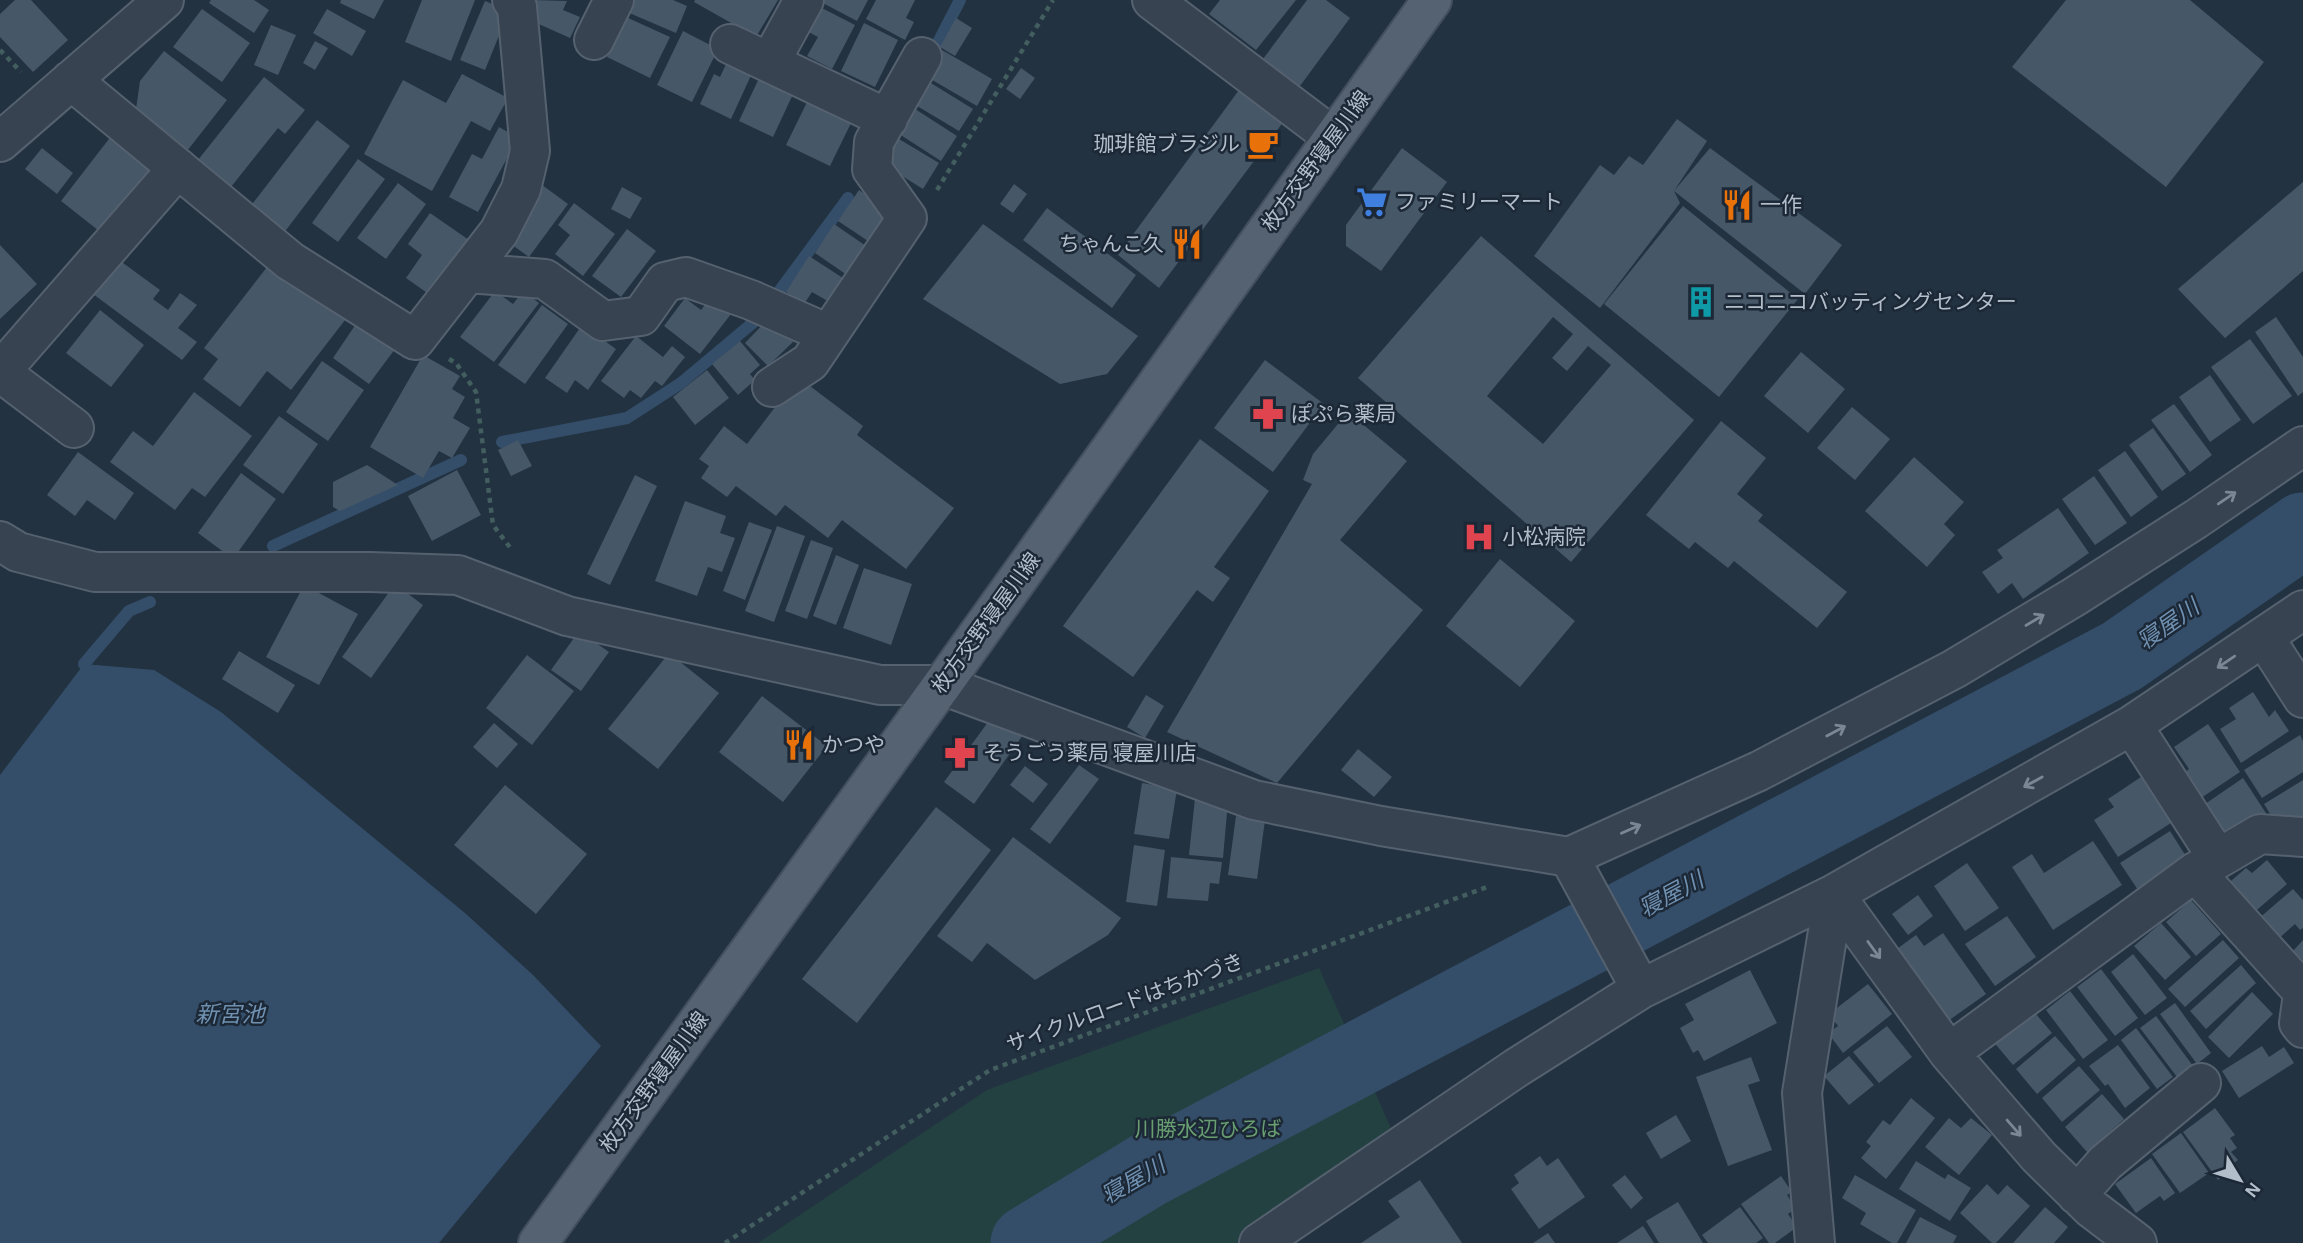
<svg xmlns="http://www.w3.org/2000/svg" width="2303" height="1243" font-family="'Alegreya Sans','Noto Sans JP',sans-serif">
	<style>
		.green { fill: #244142 }
		.water { fill: #344e69 }
		.lines { fill: none; stroke-linecap: round; stroke-linejoin: round }
		.stream { stroke: #344e69; stroke-width: 12 }
		.river { stroke: #344e69; stroke-width: 75 }
		.building { fill: #465768; fill-rule: evenodd }
		.minor-casing { stroke: #55616e; stroke-width: 42 }
		.major-casing { stroke: #434f5d; stroke-width: 42 }
		.path { stroke: #435e5f; stroke-width: 4.5; stroke-dasharray: 5 5; stroke-linecap: butt }
		.minor { stroke: #374351; stroke-width: 38 }
		.major { stroke: #556271; stroke-width: 38 }
		.oneway { stroke: #7b8794 }
		.labels { text-anchor: middle; stroke-width: 5; stroke-linejoin: round; paint-order: stroke }
		.poi-label { font-size: 21px; fill: #b3becb; stroke: #1c2836; text-anchor: start }
		.street-label { font-size: 21px; fill: #b3becb; stroke: #1c2836 }
		.park-label { font-size: 21px; fill: #689e71; stroke: #1c2836 }
		.water-label { font-size: 23px; font-style: italic; fill: #7091b1; stroke: #1c2836 }
	</style>
	<rect width="100%" height="100%" fill="#223241"/>
	<path class="green" d="M1319,968L1395,1137L1238,1243H758L987,1090Z"/>
	<path class="water" d="M84,664L154,670L221,712L465,913L533,975L601,1046L439,1243H0V775Z"/>
	<g class="lines">
		<path class="stream" d="M929,60L960,0
			M502,442L627,418L681,383L761,316L848,198
			M273,546L461,460
			M84,664L129,611L150,602"/>
		<path class="river" d="M1028,1243L1148,1170L2122,656L2303,530"/>
	</g>
	<path class="building" d="M15,0H31L68,40L33,72L0,37V14Z
		M211,0H254L269,10L254,33L209,3Z
		M341,0H384L374,19L340,3Z
		M422,0H475L451,61L405,42Z
		M531,0L567,1L563,10L580,17L570,38L523,17Z
		M633,0H673L687,6L676,33L627,12Z
		M695,0H778L756,37L694,2Z
		M817,0H868L857,21Z
		M876,0H915L906,18L914,22L905,40L866,19Z
		M1220,0H1296L1256,50L1209,14Z
		M1307,0H1326L1350,18L1300,86L1263,59Z
		M2066,0H2190L2264,62L2166,187L2012,67Z
		M485,1L509,11L485,70L460,60Z
		M818,6L855,25L832,69L807,56L818,37L805,30Z
		M202,9L250,43L222,82L173,47Z
		M327,9L366,31L352,56L313,33Z
		M626,17L670,37L650,78L607,57Z
		M956,18L972,28L955,56L940,47Z
		M864,23L898,40L875,87L841,71Z
		M271,25L296,35L278,75L254,65Z
		M683,31L718,49L692,102L657,85Z
		M315,41L328,48L315,70L303,63Z
		M942,50L992,79L977,106L927,77Z
		M164,51L227,100L180,160L134,123L140,81Z
		M728,60L753,71L731,119L700,104L714,74L720,77Z
		M1021,68L1035,78L1020,99L1006,89Z
		M462,74L508,98L490,131L471,121L432,191L364,154L403,80L446,103Z
		M760,76L794,92L773,137L739,121Z
		M264,77L305,110L285,134L278,128L227,192L194,165Z
		M926,80L973,109L959,131L912,103Z
		M1239,90L1284,121L1159,288L1118,255Z
		M809,98L853,119L830,166L786,145Z
		M912,107L957,136L941,161L896,132Z
		M1677,119L1707,141L1674,191L1710,148L1842,245L1805,294L1674,191L1680,203L1600,308L1534,256L1600,165L1614,175L1629,156L1643,165Z
		M317,120L350,146L280,238L246,212Z
		M499,127L518,138L478,212L449,197L472,154L482,159Z
		M112,135L155,167L103,234L61,201Z
		M894,136L939,163L923,189L878,161Z
		M42,148L73,173L57,194L25,169Z
		M1402,148L1447,182L1381,271L1346,246V225Z
		M358,159L385,179L338,242L312,223Z
		M538,182L568,204L529,257L508,242Z
		M2303,182V271L2225,338L2178,289Z
		M398,183L426,204L386,259L357,238Z
		M1014,184L1027,194L1013,213L1000,204Z
		M622,187L642,198L630,219L611,209Z
		M859,190L889,210L868,241L838,221Z
		M574,203L615,234L583,276L555,254L570,235L558,225Z
		M1683,206L1798,299L1719,397L1604,304Z
		M1047,208L1136,275L1112,308L1023,240Z
		M430,213L469,240L430,295L406,278L422,255L408,244Z
		M834,224L866,246L847,275L815,253Z
		M983,224L1138,336L1107,374L1060,384L923,299Z
		M627,229L656,251L621,297L592,276Z
		M1481,236L1694,420L1571,562L1358,378ZM1553,317L1573,334L1552,358L1567,371L1588,346L1611,365L1543,444L1487,396Z
		M0,245L37,284L0,319Z
		M809,256L846,280L831,303L812,292L804,304L786,292Z
		M119,260L160,290L153,299L168,310L180,293L197,305L178,328L197,342L182,360L93,294Z
		M271,262L352,311L291,390L267,371L240,407L203,379L218,359L204,348Z
		M495,291L513,304L523,291L539,303L494,362L460,337Z
		M685,298L701,310L710,298L731,314L700,354L664,326Z
		M542,305L568,324L525,384L498,365Z
		M100,310L144,345L111,387L66,353Z
		M2276,317L2303,357V392L2298,396L2255,332Z
		M360,318L398,345L369,384L333,358Z
		M769,318L793,342L768,366L745,343Z
		M582,325L616,349L588,390L575,380L567,393L545,378Z
		M636,336L663,357L672,346L685,357L662,386L655,381L641,398L630,390L624,398L601,381Z
		M2250,339L2292,396L2253,424L2211,367Z
		M740,341L760,365L750,374L755,380L738,395L712,364Z
		M1801,352L1845,389L1808,433L1764,396Z
		M423,355L460,376L452,389L465,397L453,418L470,428L452,458L439,451L423,478L370,447Z
		M1265,360L1324,404L1273,472L1214,428Z
		M322,361L364,390L328,441L286,412Z
		M707,370L729,398L695,425L673,397Z
		M2210,375L2241,420L2210,442L2179,397Z
		M798,377L863,426L857,435L954,508L906,569L842,520L828,538L785,505L776,516L736,486L727,497L701,478L709,466L699,459L724,426L747,444Z
		M194,392L252,436L205,497L192,488L175,510L110,462L133,431L153,446Z
		M2174,404L2212,455L2190,472L2151,420Z
		M1852,407L1890,439L1855,480L1817,448Z
		M1348,412L1407,461L1340,540L1423,610L1277,783L1167,732L1312,484L1303,480L1313,454Z
		M279,416L318,444L283,494L243,465Z
		M1721,421L1766,458L1737,494L1763,515L1758,521L1847,592L1817,628L1734,561L1728,568L1695,542L1689,549L1646,515Z
		M2153,428L2186,474L2162,491L2129,445Z
		M1200,439L1269,491L1214,567L1230,578L1213,602L1197,590L1133,677L1063,626Z
		M518,440L532,466L511,476L498,450Z
		M2125,451L2158,497L2131,517L2098,470Z
		M78,452L134,493L115,520L87,500L75,516L47,495Z
		M1914,457L1964,502L1944,524L1955,535L1927,567L1865,511Z
		M367,465L398,485L340,511L333,507V482Z
		M457,470L481,515L432,541L408,496Z
		M241,473L276,499L233,559L198,533Z
		M635,475L657,486L610,585L587,574Z
		M2094,476L2127,523L2095,545L2062,499Z
		M685,501L726,516L720,533L735,538L722,572L708,567L697,596L655,581Z
		M2058,508L2089,553L2023,599L2012,583L1998,594L1982,572L2003,558L1997,550Z
		M749,522L772,530L745,600L723,591Z
		M777,526L805,536L774,622L745,611Z
		M811,540L833,548L807,619L785,611Z
		M836,555L859,565L836,625L813,616Z
		M1500,559L1575,621L1520,687L1446,626Z
		M864,568L912,584L891,645L843,628Z
		M395,584L423,605L371,678L342,657Z
		M304,585L358,614L319,685L266,657Z
		M579,631L609,652L581,691L551,670Z
		M239,651L295,685L278,713L222,679Z
		M669,653L719,693L658,769L608,729Z
		M527,655L574,691L532,745L486,708Z
		M2253,692L2269,717L2275,710L2289,731L2241,763L2220,729L2236,719L2229,708Z
		M1146,695L1164,706L1145,738L1127,727Z
		M762,696L827,746L783,802L719,752Z
		M994,714L1023,735L974,804L944,782Z
		M494,723L518,744L497,768L473,747Z
		M2208,724L2240,772L2195,802L2178,777L2189,769L2174,747Z
		M2300,735L2303,741V772L2262,798L2244,770Z
		M1358,749L1392,777L1374,797L1341,770Z
		M1079,765L1099,779L1050,844L1030,829Z
		M1025,766L1048,784L1033,803L1010,785Z
		M2141,777L2171,823L2118,857L2094,820L2114,807L2108,799Z
		M2243,778L2266,813L2229,838L2205,804Z
		M2303,780V816L2280,830L2264,804Z
		M1142,783L1177,789L1169,839L1134,834Z
		M505,785L587,854L536,914L454,845Z
		M1195,798L1228,801L1223,858L1189,855Z
		M936,807L991,850L857,1023L802,979Z
		M1236,816L1265,820L1257,879L1228,875Z
		M2170,831L2189,861L2140,893L2120,863Z
		M1013,837L1121,918L1108,935L1035,980L987,943L972,962L937,936Z
		M2093,841L2122,885L2053,930L2012,867L2032,854L2044,873Z
		M1134,845L1165,850L1157,906L1126,902Z
		M1171,857L1222,862L1219,884L1210,883L1208,901L1167,898Z
		M2267,860L2287,884L2251,915L2225,886L2246,868L2252,873Z
		M1967,863L1999,908L1965,931L1934,886Z
		M2293,889L2303,900V928L2300,930L2295,924L2276,941L2257,920Z
		M1918,895L1933,916L1908,935L1892,914Z
		M2191,900L2221,934L2196,956L2166,922Z
		M2007,916L2036,957L1995,986L1965,944Z
		M2161,923L2191,957L2165,980L2134,946Z
		M1943,933L1986,994L1941,1026L1890,954L1916,935L1924,946Z
		M2223,940L2239,958L2185,1007L2168,989Z
		M2303,940V960L2293,951Z
		M2133,954L2167,998L2145,1015L2111,972Z
		M2241,965L2256,983L2206,1029L2190,1011Z
		M2101,969L2138,1018L2115,1036L2077,987Z
		M1750,970L1777,1023L1704,1061L1698,1050L1693,1053L1680,1028L1694,1020L1685,1004Z
		M1868,984L1892,1014L1843,1053L1828,1033L1838,1026L1829,1014Z
		M2070,991L2108,1040L2083,1059L2046,1010Z
		M2252,992L2273,1014L2229,1058L2208,1037Z
		M2175,1003L2211,1053L2197,1064L2160,1014Z
		M2030,1007L2052,1033L2013,1065L1992,1040Z
		M2156,1016L2193,1066L2177,1077L2140,1028Z
		M1887,1026L1912,1057L1879,1083L1853,1052Z
		M2136,1028L2173,1077L2157,1089L2121,1040Z
		M2055,1036L2076,1060L2037,1094L2016,1069Z
		M2118,1045L2150,1088L2125,1108L2108,1084L2105,1086L2089,1066Z
		M2262,1046L2269,1057L2284,1047L2294,1063L2239,1098L2222,1071Z
		M1849,1056L1874,1085L1849,1105L1824,1076Z
		M1751,1057L1760,1081L1748,1085L1772,1150L1728,1166L1696,1077Z
		M2079,1066L2100,1090L2062,1122L2042,1098Z
		M2102,1094L2124,1119L2087,1152L2065,1127Z
		M1911,1098L1935,1118L1886,1179L1861,1158L1871,1146L1866,1142L1883,1120L1890,1125Z
		M2215,1108L2235,1135L2230,1138L2237,1148L2231,1152L2238,1160L2227,1168L2229,1171L2218,1180L2183,1132Z
		M1676,1115L1691,1141L1661,1159L1646,1133Z
		M1949,1118L1961,1128L1971,1118L1992,1135L1959,1175L1925,1147Z
		M2181,1133L2209,1173L2180,1193L2152,1154Z
		M1540,1156L1547,1166L1558,1158L1585,1197L1539,1229L1511,1189L1519,1183L1514,1175Z
		M2151,1158L2175,1193L2164,1201L2160,1196L2136,1213L2115,1184Z
		M1916,1161L1945,1179L1948,1174L1971,1188L1950,1221L1899,1189Z
		M1625,1175L1643,1198L1631,1209L1612,1185Z
		M1855,1175L1916,1210L1897,1243H1892L1860,1224L1866,1213L1842,1198Z
		M1781,1176L1792,1192L1787,1195L1796,1208L1788,1214L1797,1227L1775,1243H1769L1741,1204Z
		M1420,1180L1462,1243H1361L1400,1217L1388,1201Z
		M1987,1184L1998,1195L2007,1185L2030,1206L1996,1243H1992L1960,1213Z
		M1678,1202L1703,1243H1659L1646,1221Z
		M1740,1207L1763,1238L1756,1243H1708L1702,1235Z
		M2045,1207L2068,1227L2054,1243H2013Z
		M1920,1217L1957,1236L1953,1243H1906Z
		M1643,1226L1654,1243H1617Z
		M1548,1233L1555,1243H1533Z"/>
	<g class="lines">
		<defs>
			<path id="minor" d="M1152,0L1333,137
				M594,40L614,0
				M730,44L888,119
				M770,62L804,0
				M71,80L290,261L415,340L499,232L521,189L530,151L517,7L512,0
				M0,142L164,0
				M467,273L545,279L603,321L641,316L665,282L686,277L751,300L828,334
				M772,387L810,362L907,218L872,169L874,142L922,57
				M74,428L0,372L178,168
				M0,541L18,552L95,572H370L458,575L567,616L880,685H942L1254,800L1381,826L1569,857L1759,771L1954,669L2074,597L2196,519L2303,446
				M2264,637L2303,698
				M2132,725L2217,857
				M1569,857L1641,989
				M2197,871L2260,834L2303,837
				M1834,894L1949,1053L2039,1157L2091,1208L2137,1243
				M2303,994L2299,1023L2303,1028
				M1949,1053L2195,872L2303,992
				M2077,1195L2105,1163L2201,1083
				M1259,1243L1516,1068L1641,989L1834,894L2132,725L2303,610
				M1815,1243L1802,1093L1834,894"/>
			<path id="major" d="M538,1243L942,685L1432,0"/>
		</defs>
		<use href="#minor" class="minor-casing"/>
		<use href="#major" class="major-casing"/>
		<path class="path" d="M0,50L21,72
			M937,190L1053,0
			M449,359L456,363L476,392L493,525L512,550
			M725,1243L990,1070L1487,887"/>
		<use href="#minor" class="minor"/>
		<use href="#major" class="major"/>
	</g>
	<defs><path id="oneway-shaft" d="M-6 0H5M1.5-3L5.5 0L1.5 3" fill="none" stroke-width="1.6" stroke-linecap="round" stroke-linejoin="round" transform="scale(1.75)"/></defs>
	<g class="oneway">
		<use href="#oneway-shaft" transform="translate(2227 498) rotate(-34)"/>
		<use href="#oneway-shaft" transform="translate(2035 620) rotate(-31)"/>
		<use href="#oneway-shaft" transform="translate(2226 662) rotate(146)"/>
		<use href="#oneway-shaft" transform="translate(1836 731) rotate(-28)"/>
		<use href="#oneway-shaft" transform="translate(2033 782) rotate(151)"/>
		<use href="#oneway-shaft" transform="translate(1631 829) rotate(-24)"/>
		<use href="#oneway-shaft" transform="translate(1874 950) rotate(54)"/>
		<use href="#oneway-shaft" transform="translate(2014 1128) rotate(49)"/>
	</g>
	<defs>
		<symbol id="cafe-bare" viewBox="-9 -9 18 18"><path d="M-5.5-4.5H6V0H3Q3 3.5 0 3.5H-2.5Q-5.5 3.5-5.5 0ZM3-3.2v2h1.7v-2ZM-6 4.5H4V6H-6Z" fill="#e8710a" stroke="#1c2836" stroke-width="2.5" paint-order="stroke"/></symbol>
		<symbol id="supermarket-bare" viewBox="-9 -9 18 18"><path d="M-6-5.5h2.5l.6 2H6L4.5 2H-2.5L-4.4-4H-6ZM-1.5 3.2a1.3 1.3 0 1 0 .1 0ZM3 3.2a1.3 1.3 0 1 0 .1 0Z" fill="#3f7fe0" stroke="#1c2836" stroke-width="2.5" paint-order="stroke"/></symbol>
		<symbol id="restaurant-bare" viewBox="-9 -9 18 18"><path d="M-5-6h1v4h1v-4h1v4h1v-4h1v5L-1.5 .5V6h-2V.5L-5-1ZM5-6V6H3V1.5H1.5Q1.5-4 5-6Z" fill="#e8710a" stroke="#1c2836" stroke-width="2.5" paint-order="stroke"/></symbol>
		<symbol id="building-bare" viewBox="-9 -9 18 18"><path d="M-4-6H4V6H1V3H-1V6H-4ZM-2.5-4.3h1.7v1.8h-1.7ZM.8-4.3h1.7v1.8H.8ZM-2.5-1h1.7V.8h-1.7ZM.8-1h1.7V.8H.8Z" fill="#0f9aa8" stroke="#1c2836" stroke-width="2.5" paint-order="stroke"/></symbol>
		<symbol id="pharmacy-bare" viewBox="-9 -9 18 18"><path d="M-2-6h4v4h4v4h-4v4h-4v-4h-4v-4h4Z" fill="#e0444e" stroke="#1c2836" stroke-width="2.5" paint-order="stroke"/></symbol>
		<symbol id="hospital-bare" viewBox="-9 -9 18 18"><path d="M-5-5h3v3.5h4V-5h3V5h-3V1.5h-4V5h-3Z" fill="#e0444e" stroke="#1c2836" stroke-width="2.5" paint-order="stroke"/></symbol>
	</defs>
	<g fill-rule="evenodd">
		<use href="#cafe-bare" x="1241" y="122" width="44" height="44"/>
		<use href="#supermarket-bare" x="1350" y="180" width="44" height="44"/>
		<use href="#restaurant-bare" x="1715" y="183" width="44" height="44"/>
		<use href="#restaurant-bare" x="1165" y="222" width="44" height="44"/>
		<use href="#building-bare" x="1679" y="280" width="44" height="44"/>
		<use href="#pharmacy-bare" x="1246" y="392" width="44" height="44"/>
		<use href="#hospital-bare" x="1457" y="515" width="44" height="44"/>
		<use href="#restaurant-bare" x="777" y="723" width="44" height="44"/>
		<use href="#pharmacy-bare" x="938" y="731" width="44" height="44"/>
	</g>
	<g class="labels">
		<g class="poi-label">
			<text x="1240" y="151" text-anchor="end">珈琲館ブラジル</text>
			<text x="1395" y="209">ファミリーマート</text>
			<text x="1760" y="212">一作</text>
			<text x="1164" y="251" text-anchor="end">ちゃんこ久</text>
			<text x="1724" y="309">ニコニコバッティングセンター</text>
			<text x="1291" y="421">ぽぷら薬局</text>
			<text x="1502" y="544">小松病院</text>
			<text x="822" y="752">かつや</text>
			<text x="983" y="760">そうごう薬局 寝屋川店</text>
		</g>
		<g class="street-label">
			<text transform="translate(1316 161) rotate(-54)" y="7">枚方交野寝屋川線</text>
			<text transform="translate(986 623) rotate(-54)" y="7">枚方交野寝屋川線</text>
			<text transform="translate(1125 1003) rotate(-20)" y="7">サイクルロードはちかづき</text>
			<text transform="translate(654 1082) rotate(-54)" y="7">枚方交野寝屋川線</text>
		</g>
		<g class="park-label">
			<text x="1208" y="1136">川勝水辺ひろば</text>
		</g>
		<g class="water-label">
			<text transform="translate(2168 624) rotate(-35)" y="8">寝屋川</text>
			<text transform="translate(1671 894) rotate(-28)" y="8">寝屋川</text>
			<text x="230" y="1022">新宮池</text>
			<text transform="translate(1133 1180) rotate(-30)" y="8">寝屋川</text>
		</g>
	</g>
	<g transform="translate(2240 1180) rotate(128)" stroke="#1c2836" stroke-width="5" paint-order="stroke">
	<path d="M0-5L12 26L0 18L-12 26Z" fill="#b3becb"/>
	<text y="-10" font-size="19" font-weight="bold" text-anchor="middle" fill="#b3becb">N</text>
	</g>
</svg>
